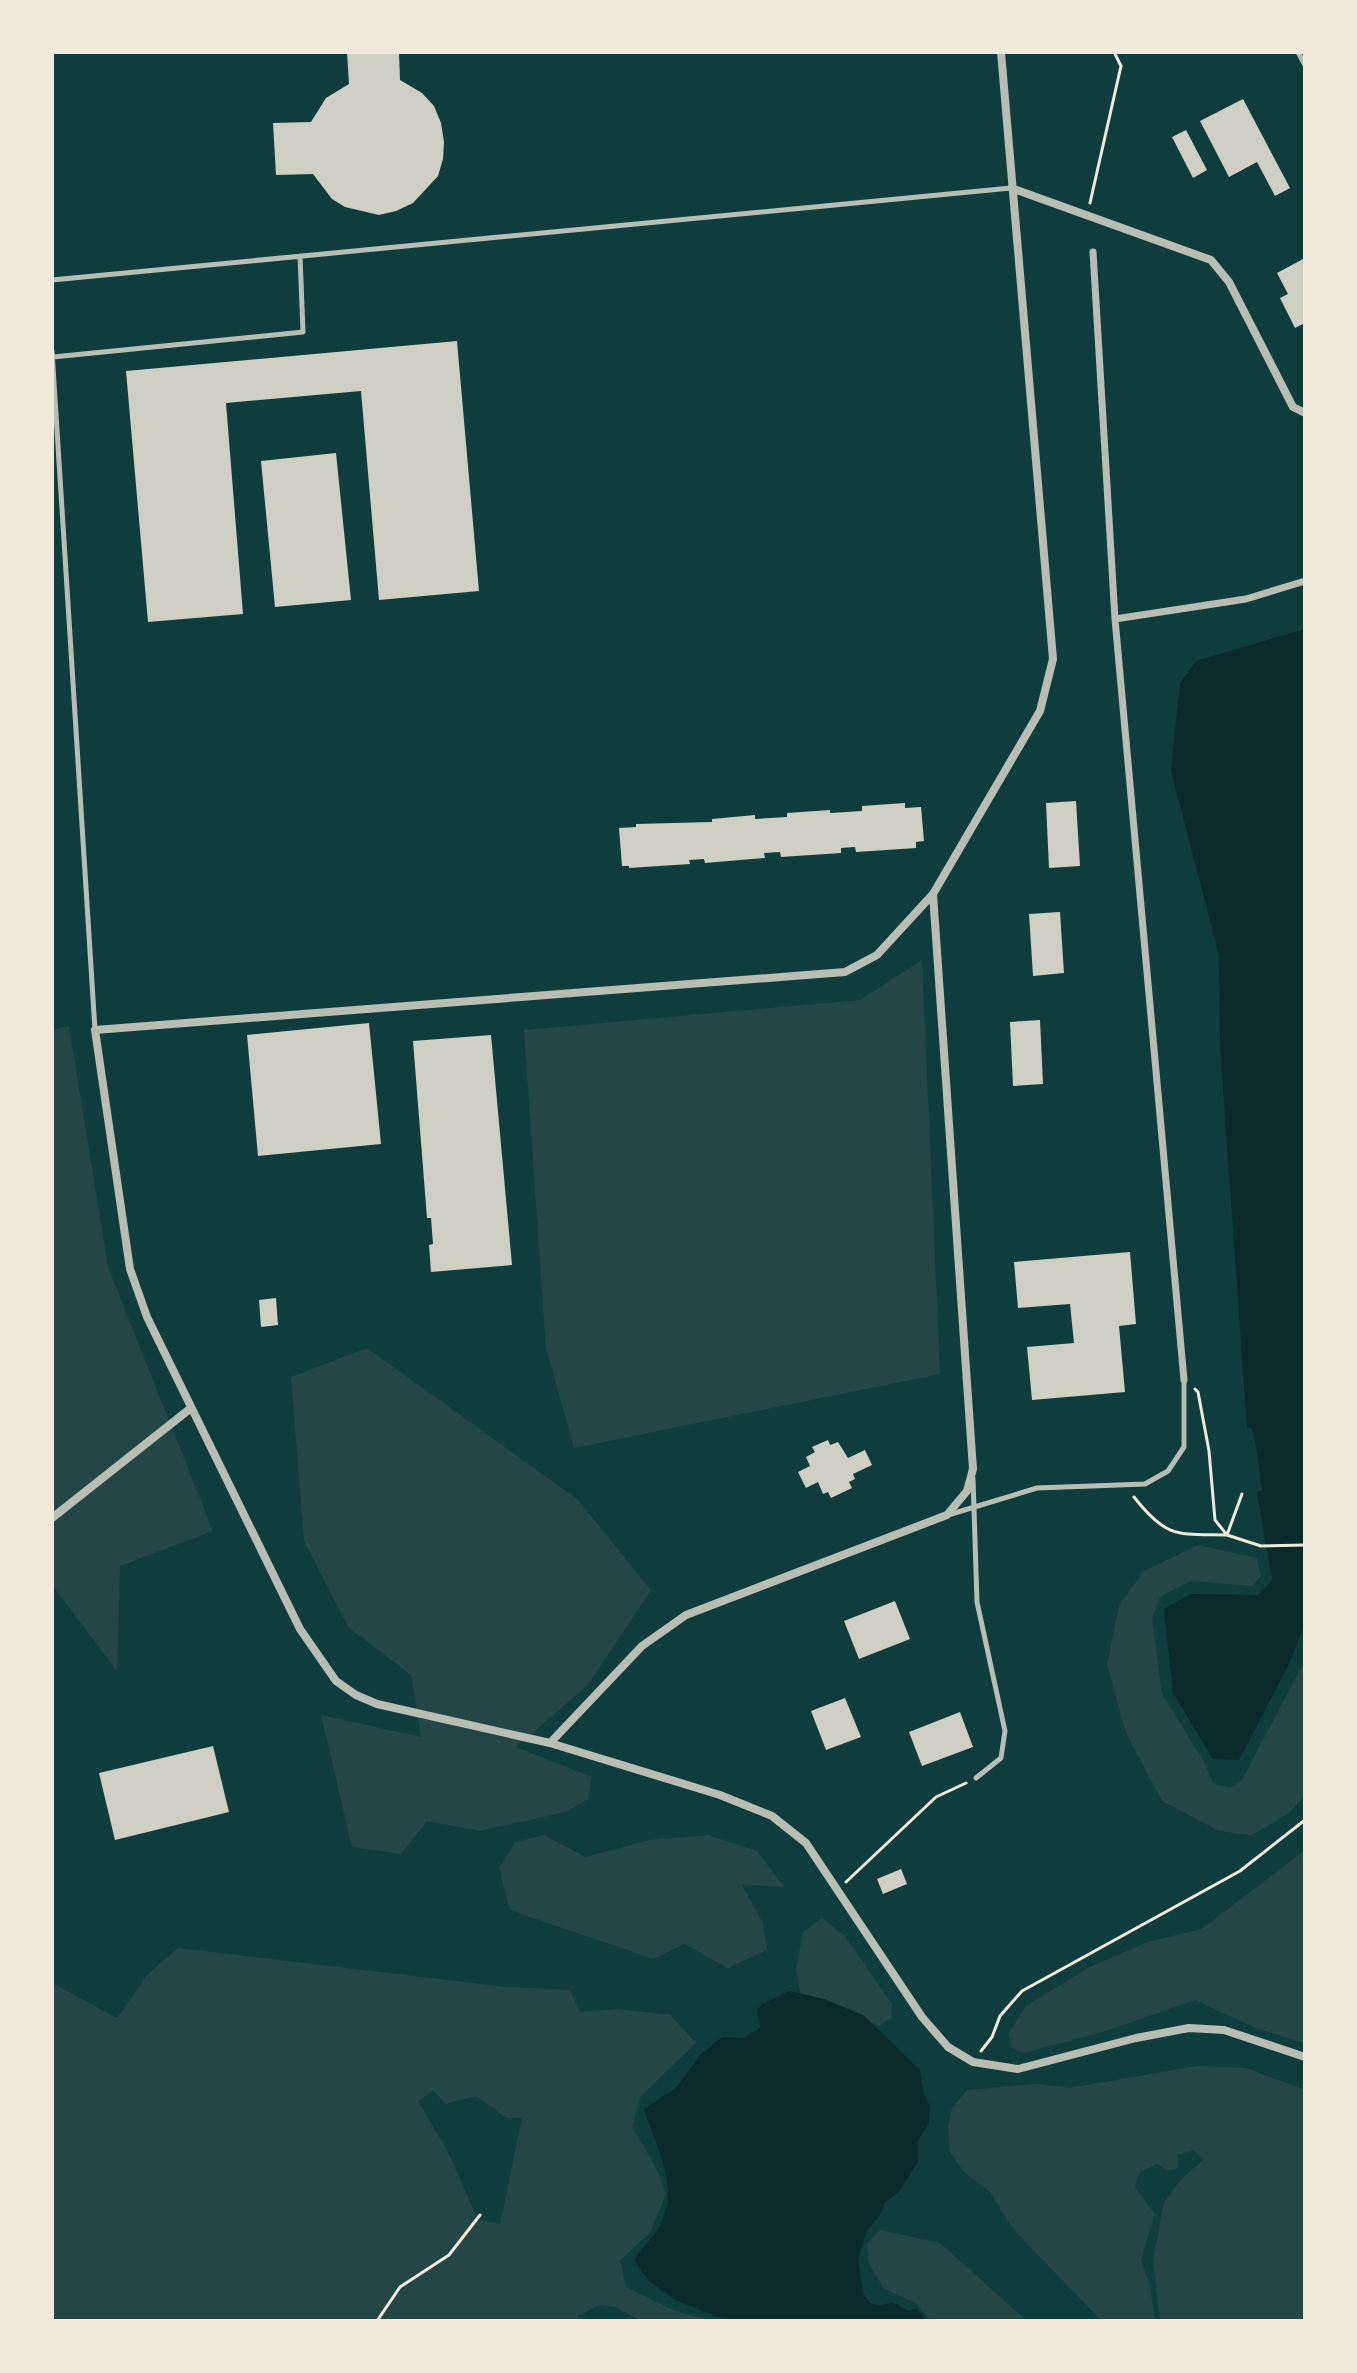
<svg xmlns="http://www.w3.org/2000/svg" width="1357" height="2373" font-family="'Fira Sans',sans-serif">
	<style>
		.green { fill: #244646; fill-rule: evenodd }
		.water { fill: #0a2a2b }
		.building { fill: #cfcfc3 }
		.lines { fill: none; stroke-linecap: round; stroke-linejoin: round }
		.path { stroke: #f1e9da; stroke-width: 3 }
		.service { stroke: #b8beb3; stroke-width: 5 }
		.pedestrian { stroke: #b8beb3; stroke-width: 7 }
		.minor { stroke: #b8beb3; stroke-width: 8 }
	</style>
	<rect width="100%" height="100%" fill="#0f3d3e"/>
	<path class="green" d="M922,960L940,1374L574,1448L546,1348L524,1030L860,1000Z
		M69,1026L108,1267L213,1531L120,1566L117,1671L52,1585V1030Z
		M367,1348L577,1499L651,1590L587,1686L516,1747L592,1777L588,1799L566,1812L480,1831L427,1821L401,1854L352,1847L321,1715L421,1737L411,1675L348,1627L304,1541L291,1377Z
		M1198,1545L1257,1558L1261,1576L1252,1586L1191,1581L1160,1597L1152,1619L1162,1694L1203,1760L1213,1783L1230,1788L1242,1780L1305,1660V1795L1289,1813L1252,1835L1219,1831L1162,1801L1126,1733L1107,1665L1119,1605L1144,1571Z
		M544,1835L586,1857L649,1840L708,1835L757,1851L784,1887L742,1885L763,1923L767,1950L728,1968L684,1944L653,1959L510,1910L499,1868L515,1842Z
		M1305,1850V2043L1258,2029L1195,2000L1109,2030L1024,2053L1012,2048L1008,2034L1026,2006L1088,1968L1147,1942L1202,1929Z
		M822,1918L845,1936L892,2004L891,2017L880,2026L801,1997L796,1968L803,1932Z
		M178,1948L506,1987L570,1990L580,2012L618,2009L670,2015L696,2043L641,2096L632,2126L658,2172L666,2194L650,2233L620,2260L626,2287L675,2311L712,2321H642L615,2307L599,2305L579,2316L575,2321H52V1983L117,2018L148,1974ZM433,2090L446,2104L476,2096L507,2118H522L500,2224L478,2220L448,2152L418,2101Z
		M1197,2066L1246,2068L1305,2090V2321H1160L1153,2260L1164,2202L1183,2177L1203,2160L1194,2150L1178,2155V2168L1167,2170L1157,2164L1140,2172L1135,2187L1155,2214L1141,2260L1150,2286L1155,2321H1102L1014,2230L989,2191L964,2172L950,2152L948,2127L952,2108L967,2090L1036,2084L1070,2088Z
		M880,2230L940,2243L1027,2321H930L916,2303L884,2289L869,2264L867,2244Z"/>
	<path class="water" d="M1305,629V1624L1288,1666L1239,1760L1213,1759L1173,1693L1164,1609L1191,1594L1258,1595L1272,1580L1257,1492L1262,1490C1258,1469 1259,1448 1251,1428H1247L1220,1046L1219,955L1171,771L1180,683L1196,661Z
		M790,1991L824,1999L863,2015L920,2070L923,2091L930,2106L929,2123L918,2140V2162L899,2192L885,2202L880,2215L867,2230L858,2259L863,2293L870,2303L880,2306L892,2302L908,2311L916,2308L926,2321H729L675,2300L648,2280L634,2260C643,2247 658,2233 663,2219C678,2181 655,2146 644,2109L676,2088L700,2055L722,2037L744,2038L760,2027L757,2010L762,2004Z"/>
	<path class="building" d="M347,52H399L400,80L422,93L434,106L441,123L444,142L443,159L438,176L413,203L396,211L379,215L345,207L332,199L313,174L276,175L273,123L311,122L326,98L349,84Z
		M1243,99L1290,188L1275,196L1257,162L1229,177L1200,121Z
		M1186,130L1207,170L1193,178L1172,137Z
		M1305,258V323L1295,328L1280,298L1288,294L1277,273Z
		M457,341L479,591L379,600L361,391L226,403L243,614L148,622L126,371Z
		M336,453L351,600L275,607L261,461Z
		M1076,801L1080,866L1049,868L1046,803Z
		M905,803V808L921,807L924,841L916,842V848L856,852L855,847L841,848V853L781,857L780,852L764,853L765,858L705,863L704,859L689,860L690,864L629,868V866H622L619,828L636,827V824L712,822V819L755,815V819L787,817V813L830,810V813L862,811V806Z
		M1060,912L1064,973L1033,976L1029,914Z
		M1040,1020L1043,1084L1013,1086L1010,1022Z
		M369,1023L381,1144L258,1156L247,1035Z
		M491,1035L512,1265L431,1272L429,1245L433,1244L431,1218H427L413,1041Z
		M1130,1252L1136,1324L1119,1326L1125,1392L1032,1400L1027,1347L1074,1343L1070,1304L1018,1308L1014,1262Z
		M276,1298L278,1325L261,1327L259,1300Z
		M828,1440L830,1445L838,1442L848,1458L865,1450L872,1465L853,1474L855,1479L849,1482L852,1488L831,1498L828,1492L823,1494L818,1482L806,1488L798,1472L810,1466L806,1457L815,1452L812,1447Z
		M895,1601L910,1639L859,1659L844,1621Z
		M845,1698L861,1737L826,1750L811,1711Z
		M960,1712L973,1747L922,1766L909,1732Z
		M213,1746L229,1812L115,1840L99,1773Z
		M901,1869L907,1884L883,1894L877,1879Z"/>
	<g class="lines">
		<path class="path" d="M1090,203L1121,66L1114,52
			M1195,1389L1198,1392L1209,1451L1215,1520L1227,1535L1261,1546L1305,1545
			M1134,1497C1167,1539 1177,1534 1227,1535L1242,1494
			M846,1882L936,1797L966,1783
			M981,2051L992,2037L1000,2016L1022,1991L1240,1871L1305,1820
			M377,2321L400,2287L449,2255L480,2215"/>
		<path class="service" d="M1298,52L1305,65
			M52,280L1011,188
			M52,351L95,1030
			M53,357L303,332L300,256
			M973,1478L977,1602L1005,1731L1001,1758L976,1778
			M948,1515L1037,1488L1145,1484L1168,1471L1184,1447V1380"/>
		<path class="pedestrian" d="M1093,252L1115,619L1184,1380
			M1115,619L1246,599L1305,581"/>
		<path class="minor" d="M1001,52L1053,659L1040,711L933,894L877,955L845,972L95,1030L130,1269L147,1317L300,1629L336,1681L356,1695L377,1704L550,1743L720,1795L772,1816L806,1843L922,2017L948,2047L973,2062L1018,2069L1136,2038L1189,2028L1224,2030L1305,2057
			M1011,188L1211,260L1229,282L1293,407L1305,413
			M52,1518L191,1408
			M550,1743L642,1646L686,1615L947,1515L967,1491L973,1469L933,894"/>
	</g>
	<rect width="1357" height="2373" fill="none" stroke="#f1e9da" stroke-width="108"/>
</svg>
